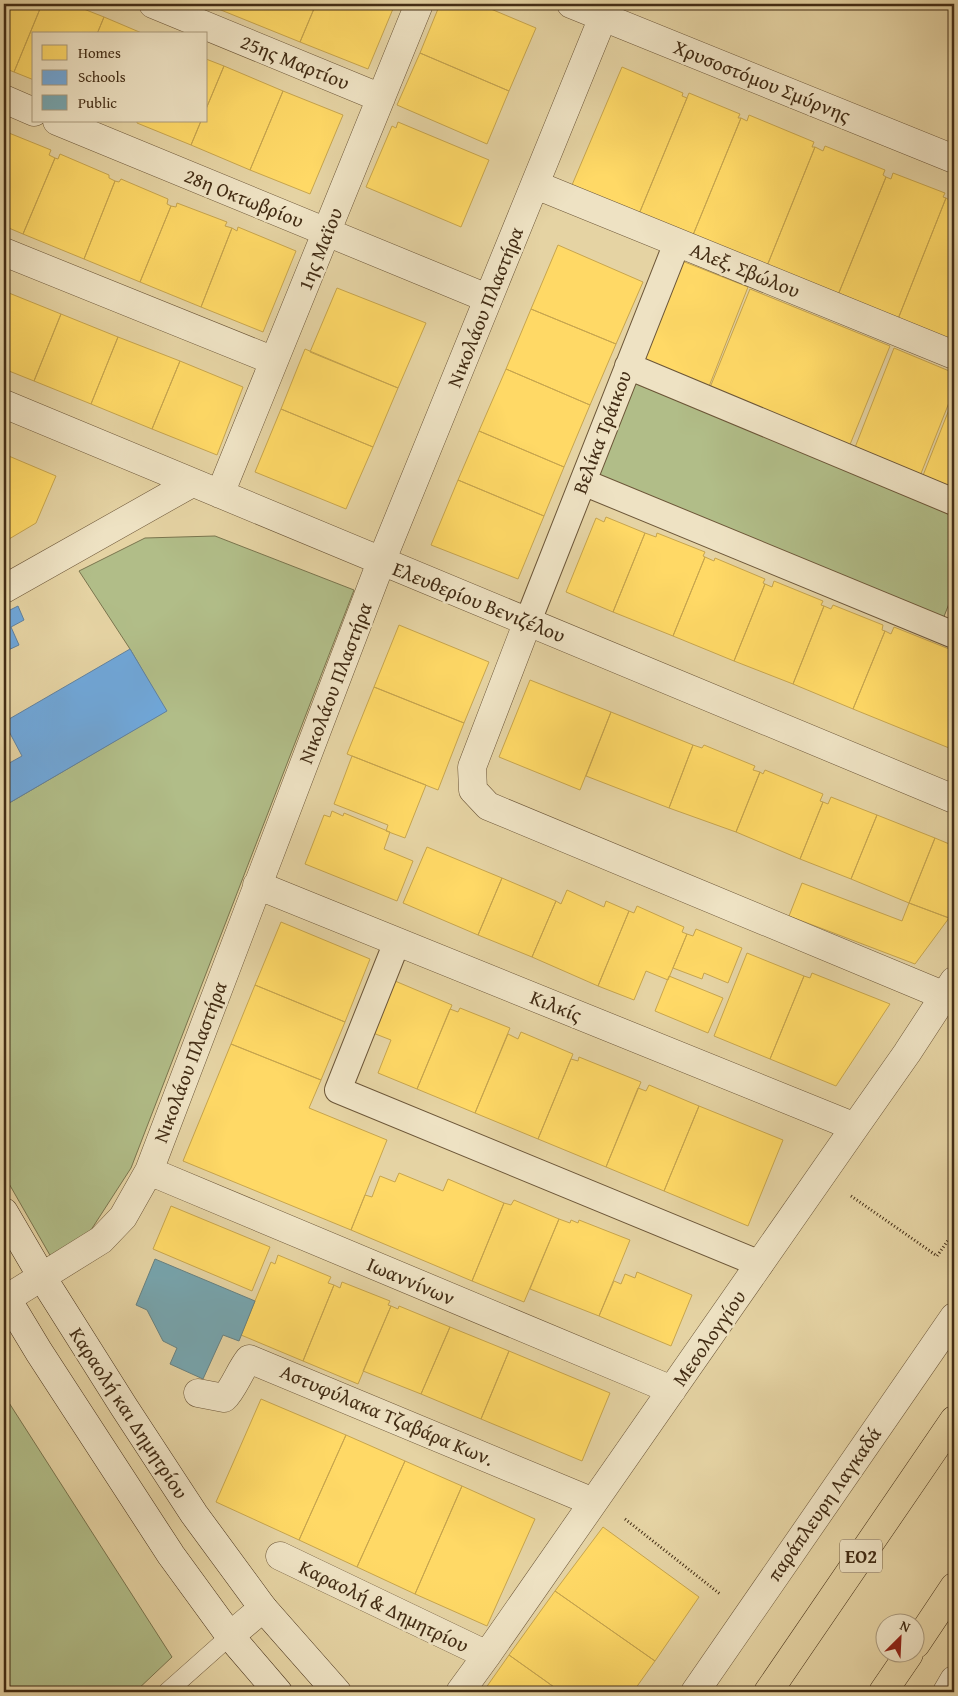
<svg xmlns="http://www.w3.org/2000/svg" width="958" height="1696" font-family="'Gentium Book Plus',serif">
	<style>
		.green { fill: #b1bd88; stroke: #7a754e }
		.homes { fill: #ffd966; stroke: #c7a54e }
		.schools { fill: #6fa8dc; stroke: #6283a0 }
		.public { fill: #76a5af; stroke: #678181 }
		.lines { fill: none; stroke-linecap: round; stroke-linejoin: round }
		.service-casing { stroke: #6c5638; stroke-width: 19 }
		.pedestrian-casing { stroke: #6c5638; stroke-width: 28 }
		.minor-casing { stroke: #6c5638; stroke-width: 29 }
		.tertiary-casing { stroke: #6c5638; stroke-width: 29 }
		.secondary-casing { stroke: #432d15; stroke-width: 29 }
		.trunk-casing { stroke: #432d15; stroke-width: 29 }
		.path { stroke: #432d15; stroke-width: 3; stroke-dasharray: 1 2.5; stroke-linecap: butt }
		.service { stroke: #eee2c3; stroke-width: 18 }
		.pedestrian { stroke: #eee2c3; stroke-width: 26 }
		.minor { stroke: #eee2c3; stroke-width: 28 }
		.tertiary { stroke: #eee2c3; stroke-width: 28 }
		.secondary { stroke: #eee2c3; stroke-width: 28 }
		.trunk { stroke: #e5d3a3; stroke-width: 28 }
		.labels { text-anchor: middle; stroke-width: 5; stroke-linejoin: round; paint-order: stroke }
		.shield { fill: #eee2c3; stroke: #766349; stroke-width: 1 }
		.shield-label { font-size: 19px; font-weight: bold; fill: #432d15 }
		.street-label { font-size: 20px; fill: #432d15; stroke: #eee2c3 }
	</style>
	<rect width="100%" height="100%" fill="#e5d3a3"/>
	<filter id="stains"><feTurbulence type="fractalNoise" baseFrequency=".004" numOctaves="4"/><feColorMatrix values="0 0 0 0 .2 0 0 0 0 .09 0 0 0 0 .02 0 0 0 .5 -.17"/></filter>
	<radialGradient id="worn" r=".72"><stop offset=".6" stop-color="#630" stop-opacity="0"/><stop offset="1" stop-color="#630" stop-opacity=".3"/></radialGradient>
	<path class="green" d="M634,383L954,513V591L943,619L596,477Z
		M215,536L354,590L131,1168L91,1230L51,1257L4,1175V806L166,711L130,649L79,571L145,538Z
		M4,1395L172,1657L135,1692H4Z"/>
	<path class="homes" d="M4,4H42L14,72L4,68Z
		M42,4H71L104,17L97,34H34V80L14,72Z
		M206,4H316L300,42Z
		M316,4H395L368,69L300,42Z
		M440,4H479L536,28L509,91L420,53Z
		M104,17L144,34H97Z
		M420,53L509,91L487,144L397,105Z
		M206,59L224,66L206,109Z
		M224,66L283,91L250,170L191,145L201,121H206V109Z
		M622,67L683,93L682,96L687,98L639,214L572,185Z
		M283,91L343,115L310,194L250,170Z
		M689,93L740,114L738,118H741L693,235L639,214Z
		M749,115L814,142L812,147H815L767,266L693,235L741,118L747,121Z
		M137,121H201L191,145L137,123Z
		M398,122L489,160L461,227L366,187L392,126L396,128Z
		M4,131L51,150L49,155L55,158L23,234L4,226Z
		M825,146L885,170L883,175L886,177L838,295L767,266L815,147L823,151Z
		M60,154L109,175V178L115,181L84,259L23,234L55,158L58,159Z
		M893,173L945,193L943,197L946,198L898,319L838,295L886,177L891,179Z
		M121,179L168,199L167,204L171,206L140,282L84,259L115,181L119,182Z
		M951,197L954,198V341L898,319L946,198L949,200Z
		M177,203L227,222L225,226L232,228L201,307L140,282L171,206L176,207Z
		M238,227L296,251L263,332L201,307L232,228L237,231Z
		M558,245L643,282L616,344L531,309Z
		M682,261L748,287L708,389L642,362Z
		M337,288L426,323L398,388L310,352Z
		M750,289L890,346L849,447L709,390Z
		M4,291L61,314L34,381L4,369Z
		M531,309L616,344L590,405L506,369Z
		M61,314L118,337L91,404L34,381Z
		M118,337L180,361L152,429L91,404Z
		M894,348L954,373V390L920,476L854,450Z
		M305,349L398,388L373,447L281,409Z
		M180,361L243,387L217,455L152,429Z
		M506,369L590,405L564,467L479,431Z
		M954,397V490L922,478Z
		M281,409L373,447L346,509L255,472Z
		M479,431L564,467L544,516L458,480Z
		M4,454L56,476L36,523L4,542Z
		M458,480L544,516L518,579L431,545Z
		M606,517L645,533L613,612L566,592L596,518L604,522Z
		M645,533L656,537L657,533L705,552L703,556L705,557L673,636L613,612Z
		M705,557L714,561L715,558L765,579L763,583L765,584L734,661L673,636Z
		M774,581L823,601L821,605L824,606L793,684L734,661L765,584L772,587Z
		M833,605L883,625L882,630L885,631L853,709L793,684L824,606L831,609Z
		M399,625L489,662L464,723L374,687Z
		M894,627L954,651V750L853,709L885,631L891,634Z
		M530,680L611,712L580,790L499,757Z
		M374,687L464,723L438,790L347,754Z
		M611,712L693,745L669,808L586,776Z
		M693,745L702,748L704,745L755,766L753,770L760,772L736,832L669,808Z
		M352,756L426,785L405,838L386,831L388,825L334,804Z
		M765,770L823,794L820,801L823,802L800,859L736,832L760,772L763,774Z
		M831,797L877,815L851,879L800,859L823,802L828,804Z
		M332,811L343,816L344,813L390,832L384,849L413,861L397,901L305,864L324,815L330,817Z
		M877,815L935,838L909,903L851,879Z
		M935,838L954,846V909L949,918L909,903Z
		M427,847L502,878L478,935L403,903Z
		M502,878L556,901L532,957L478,935Z
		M802,883L902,921L909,903L949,918L915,964L789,916Z
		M567,890L604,907L606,901L629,911L598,986L532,957L556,901L561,904Z
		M637,906L684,927L682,932L687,934L668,980L646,971L634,1000L598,986L629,911L634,913Z
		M281,922L370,959L345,1022L255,985Z
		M696,929L742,948L728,983L704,973L702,979L673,968L687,934L693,936Z
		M747,953L804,976L770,1059L714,1036Z
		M812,973L890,1004L836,1086L770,1059L804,976L810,978Z
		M669,976L723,998L708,1033L655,1011Z
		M395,981L452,1005L417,1089L378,1073L391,1040L373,1033Z
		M255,985L345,1022L321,1080L231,1044Z
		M460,1008L510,1028L475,1113L417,1089L450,1009L458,1012Z
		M521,1032L573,1054L538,1139L475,1113L508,1034L518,1039Z
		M231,1044L321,1080L309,1108L387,1140L351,1230L183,1161Z
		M579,1057L641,1082L606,1167L538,1139L571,1059L578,1061Z
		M649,1085L699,1106L664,1191L606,1167L638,1088L646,1091Z
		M699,1106L783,1140L748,1226L664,1191Z
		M399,1173L443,1191L448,1179L504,1203L472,1281L351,1230L365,1195L372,1197L380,1176L395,1182Z
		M514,1200L559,1219L524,1302L472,1281L504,1203L511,1205Z
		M171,1206L270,1247L252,1291L153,1249Z
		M559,1219L570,1223L571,1220L578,1223L579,1220L630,1240L599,1316L530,1289Z
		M278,1255L331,1277L328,1283L334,1285L303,1361L241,1335L271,1262L275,1264Z
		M637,1272L692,1295L671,1346L599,1316L614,1281L621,1284L625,1274L635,1278Z
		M342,1282L390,1301L388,1305L391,1306L358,1384L303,1361L334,1285L340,1288Z
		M391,1306L398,1309L399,1306L450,1327L421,1394L363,1371Z
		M450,1327L509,1351L481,1419L421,1394Z
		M509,1351L610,1393L582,1461L481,1419Z
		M261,1399L346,1435L299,1540L216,1502Z
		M346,1435L405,1461L357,1567L299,1540Z
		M405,1461L462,1486L415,1594L357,1567Z
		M462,1486L535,1519L487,1626L415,1594Z
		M603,1527L699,1597L655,1661L555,1591Z
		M555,1591L655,1661L633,1692H561L509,1655Z
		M509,1655L561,1692H483Z"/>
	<path class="schools" d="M18,606L24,620L11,627L19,645L4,652V613Z
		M130,649L167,711L4,806V766L22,756L4,722Z"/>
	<path class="public" d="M155,1259L255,1301L239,1341L223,1335L203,1379L170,1364L177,1348L163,1341L147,1310L136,1305Z"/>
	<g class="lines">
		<defs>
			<path id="service" d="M167,1692L230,1636"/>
			<path id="pedestrian" d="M628,366L954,502
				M583,482L954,635
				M528,621L677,243
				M397,942L338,1090L760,1264"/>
			<path id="minor" d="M153,4L381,98
				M4,99L34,112
				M57,121L487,298
				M536,185L954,355
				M4,252L274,361
				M4,404L954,799
				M220,494L419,4
				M4,589L192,483
				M528,621L472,767L473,790L488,806L945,996
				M257,885L855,1127
				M149,1171L672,1390
				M6,1299L101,1240L123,1217L149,1171L381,562L603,17
				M198,1393L224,1398C233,1390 240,1370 249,1359L593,1502
				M280,1556L487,1655
				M230,1636L263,1608
				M460,1692L487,1655L855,1127L907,1053L954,981"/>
			<path id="tertiary" d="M571,4L954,159
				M695,1692L954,1317
				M947,1692L954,1680"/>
			<path id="secondary" d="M4,1212L42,1277L124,1407L194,1514L263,1608L337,1692
				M4,1294L39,1352L171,1555L230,1636L278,1692"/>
			<path id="trunk" d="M916,1644L954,1587
				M768,1692L954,1420
				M883,1692L909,1654"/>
		</defs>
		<use href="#service" class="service-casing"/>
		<use href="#pedestrian" class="pedestrian-casing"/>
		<use href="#minor" class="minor-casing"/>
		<use href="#tertiary" class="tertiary-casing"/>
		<use href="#secondary" class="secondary-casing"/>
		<use href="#trunk" class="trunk-casing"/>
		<path class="path" d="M851,1196L937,1256L954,1232
			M625,1519L720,1594"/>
		<use href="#service" class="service"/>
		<use href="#pedestrian" class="pedestrian"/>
		<use href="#minor" class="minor"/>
		<use href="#tertiary" class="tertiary"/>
		<use href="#secondary" class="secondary"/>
		<use href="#trunk" class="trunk"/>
	</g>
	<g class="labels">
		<rect class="shield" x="840" y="1539.5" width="42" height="33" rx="4"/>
		<g class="shield-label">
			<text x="861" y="1563">ΕΟ2</text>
		</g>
		<g class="street-label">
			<text transform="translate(295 62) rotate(22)" y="7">25ης Μαρτίου</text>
			<text transform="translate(762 81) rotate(22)" y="7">Χρυσοστόμου Σμύρνης</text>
			<text transform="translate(244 198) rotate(22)" y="7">28η Οκτωβρίου</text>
			<text transform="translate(320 249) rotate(-68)" y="7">1ης Μαϊου</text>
			<text transform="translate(745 270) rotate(22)" y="7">Αλεξ. Σβώλου</text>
			<text transform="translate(485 307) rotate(-68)" y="7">Νικολάου Πλαστήρα</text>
			<text transform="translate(602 432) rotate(-69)" y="7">Βελίκα Τράικου</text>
			<text transform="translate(479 602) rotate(22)" y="7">Ελευθερίου Βενιζέλου</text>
			<text transform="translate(335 683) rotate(-69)" y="7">Νικολάου Πλαστήρα</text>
			<text transform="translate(556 1006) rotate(22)" y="7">Κιλκίς</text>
			<text transform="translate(190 1062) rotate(-69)" y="7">Νικολάου Πλαστήρα</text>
			<text transform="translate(411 1281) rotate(23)" y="7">Ιωαννίνων</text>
			<text transform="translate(709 1338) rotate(-55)" y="7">Μεσολογγίου</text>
			<text transform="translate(129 1413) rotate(57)" y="7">Καραολή και Δημητρίου</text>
			<text transform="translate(387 1415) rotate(23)" y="7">Αστυφύλακα Τζαβάρα Κων.</text>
			<text transform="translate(824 1504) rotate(-55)" y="7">παράπλευρη Λαγκαδά</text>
			<text transform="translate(384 1606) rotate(26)" y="7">Καραολή &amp; Δημητρίου</text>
		</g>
	</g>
	<rect width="958" height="1696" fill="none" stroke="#e5d3a3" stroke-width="20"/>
	<rect x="5" y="5" width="948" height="1686" fill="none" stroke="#432d15" stroke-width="2.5"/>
	<rect x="10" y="10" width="938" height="1676" fill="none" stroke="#432d15"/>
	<rect x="32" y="32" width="175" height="90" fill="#eee2c3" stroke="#aa9a7d"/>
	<rect x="42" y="45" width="25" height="15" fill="#ffd966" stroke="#aa9a7d"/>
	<text x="78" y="58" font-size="15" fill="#432d15">Homes</text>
	<rect x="42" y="70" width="25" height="15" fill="#6fa8dc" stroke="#aa9a7d"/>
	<text x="78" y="82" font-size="15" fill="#432d15">Schools</text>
	<rect x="42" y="95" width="25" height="15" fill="#76a5af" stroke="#aa9a7d"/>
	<text x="78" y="108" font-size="15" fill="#432d15">Public</text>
	<g transform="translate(900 1638) rotate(24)"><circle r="24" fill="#eee2c3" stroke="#aa9a7d"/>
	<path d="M0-4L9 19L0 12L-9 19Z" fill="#8f2418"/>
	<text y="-8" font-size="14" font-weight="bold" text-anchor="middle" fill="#432d15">N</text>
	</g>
	<rect width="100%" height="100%" filter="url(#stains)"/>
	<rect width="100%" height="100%" fill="url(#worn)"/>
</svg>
